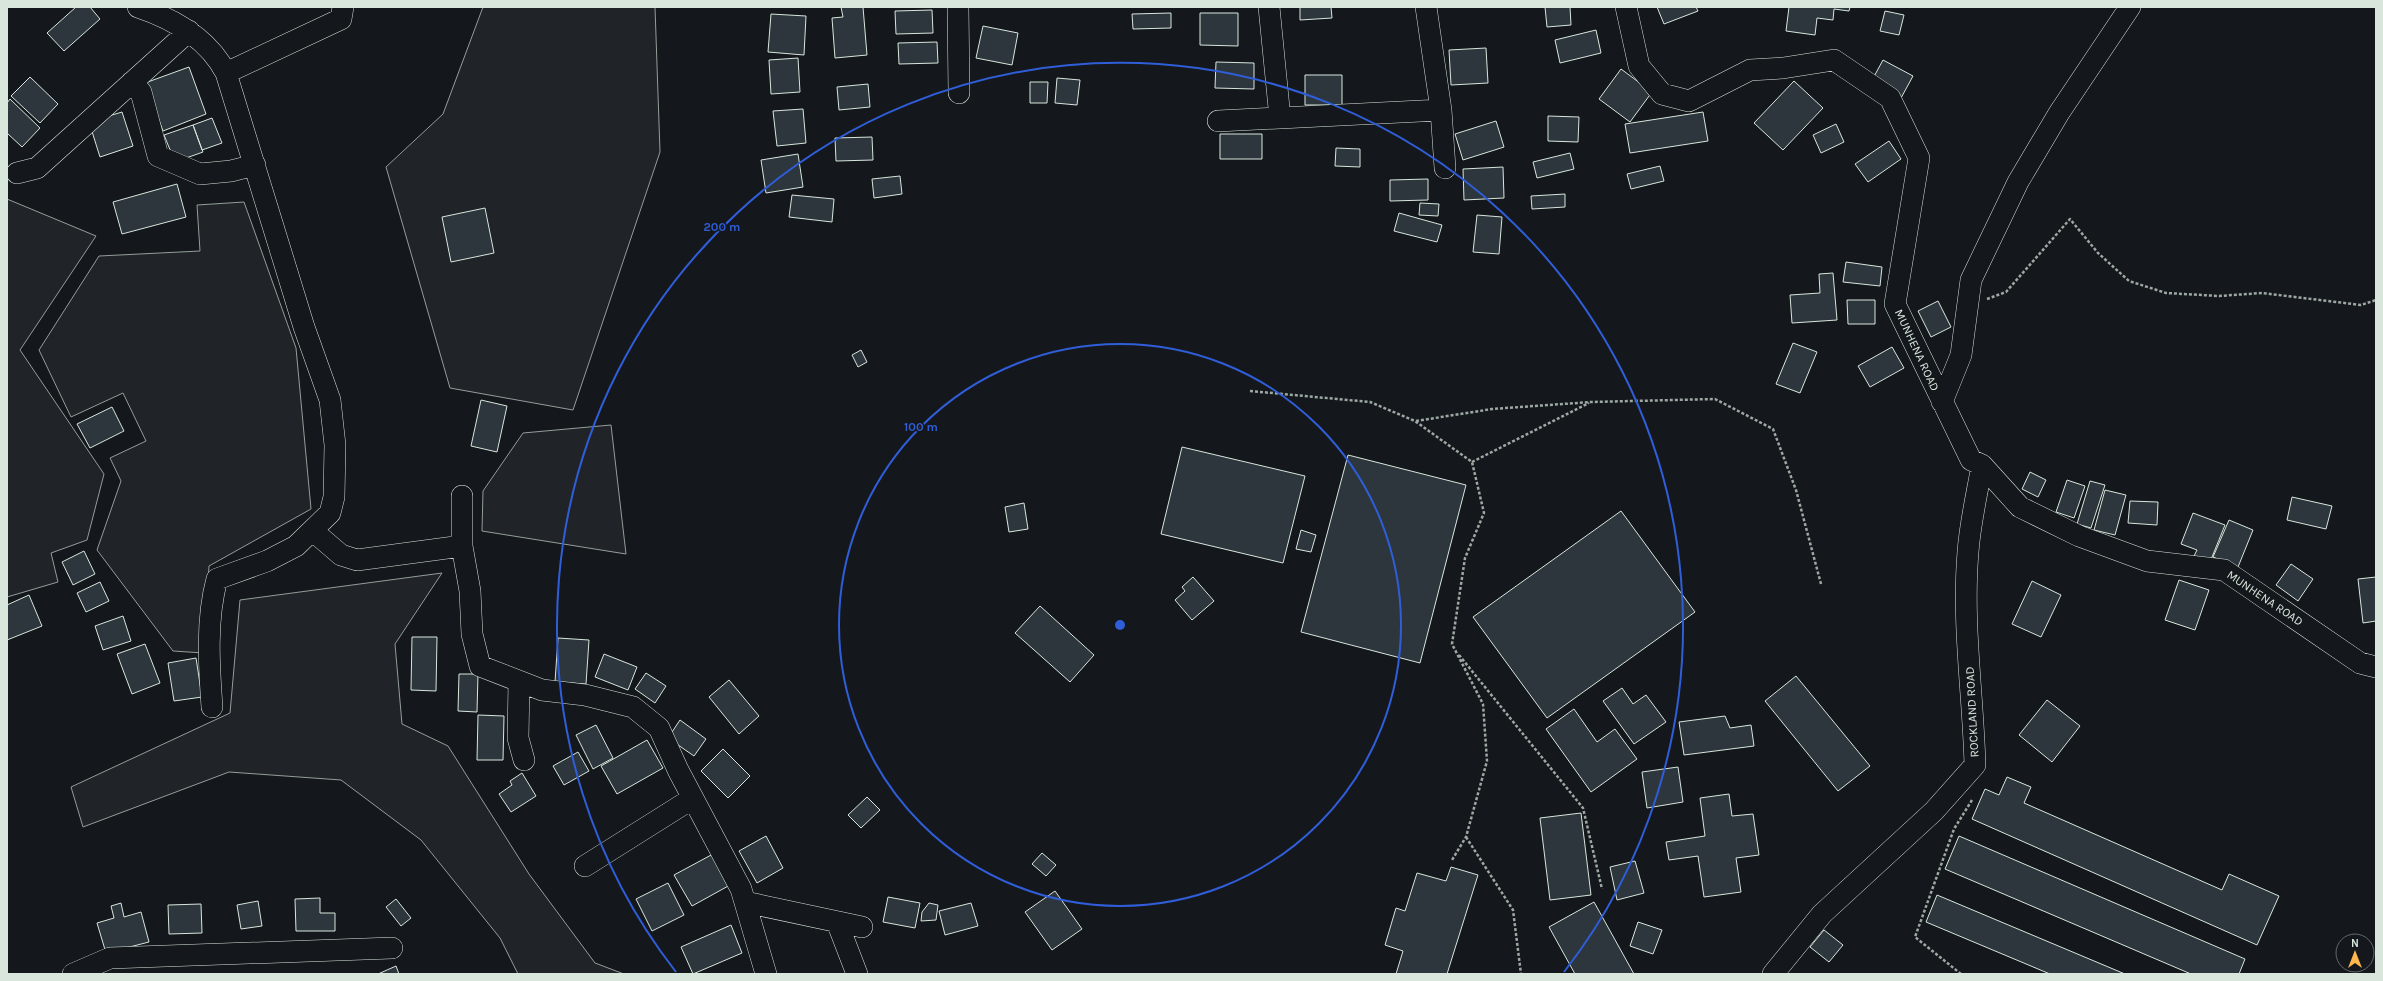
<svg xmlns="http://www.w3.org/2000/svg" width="2383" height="981" font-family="Karla,sans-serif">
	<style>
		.green { fill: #202428; stroke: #939e99 }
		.building { fill: #2c363c; stroke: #d8e6dc }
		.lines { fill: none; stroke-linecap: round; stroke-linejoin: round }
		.minor-casing { stroke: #d8e6dc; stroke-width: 22 }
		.path { stroke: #9da8a2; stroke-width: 2.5; stroke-dasharray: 3 2; stroke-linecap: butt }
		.minor { stroke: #14181c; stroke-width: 21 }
		.ring { fill: none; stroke: #305dd8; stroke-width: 2 }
		.labels { text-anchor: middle; stroke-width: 3; stroke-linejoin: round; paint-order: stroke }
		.street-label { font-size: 12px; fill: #d8e6dc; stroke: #14181c }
		.centre { fill: #305dd8; stroke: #14181c; stroke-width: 2 }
		.ring-label { font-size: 12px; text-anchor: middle; font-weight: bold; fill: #305dd8; stroke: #14181c; stroke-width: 3; stroke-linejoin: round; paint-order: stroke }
	</style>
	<rect width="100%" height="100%" fill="#14181c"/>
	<path class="green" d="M483,7H655L660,152L573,410L450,388L386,167L443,114Z
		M7,199L96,236L20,350L104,474L87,540L51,553L58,582L7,597Z
		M244,202L296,348L311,509L209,566L204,653L173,651L97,550L121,481L110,458L146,441L123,393L71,417L39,350L99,256L200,251L197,205Z
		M611,425L626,554L482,531L483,491L523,433Z
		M442,573L395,644L402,724L448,746L529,874L595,963L624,974H518L500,938L421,840L341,780L229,772L83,827L71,787L230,713L240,600Z"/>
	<path class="building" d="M76,7H90L100,19L64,51L47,33Z
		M841,7H863L867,55L835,58L832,18L843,17Z
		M1300,7H1331L1332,18L1300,20Z
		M1545,7H1570L1571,25L1547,27Z
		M1657,7H1696L1698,11L1664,24Z
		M1789,7H1850L1849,11L1834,9L1833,20L1817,18L1815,35L1786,31Z
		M932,10L933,33L896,34L895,11Z
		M1885,11L1904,15L1899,35L1880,31Z
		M1171,13V28L1133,29L1132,14Z
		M1200,13H1238V46L1200,45Z
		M771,14L806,16L804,55L768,52Z
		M983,26L1018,33L1012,65L976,58Z
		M1596,30L1601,53L1560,63L1555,40Z
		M937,42L938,63L899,64L898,43Z
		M1486,48L1488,83L1451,85L1449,50Z
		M798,58L800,92L771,94L769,60Z
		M1883,60L1913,76L1901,98L1871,82Z
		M1216,62L1254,63V89L1215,88Z
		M189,67L206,114L163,131L145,83Z
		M1621,69L1652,92L1630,122L1599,99Z
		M1305,75H1342V105H1305Z
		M30,77L58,104L40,123L11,96Z
		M1057,78L1080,80L1077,105L1055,103Z
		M1794,81L1823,108L1783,150L1754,123Z
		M1030,82H1048L1047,103H1030Z
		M868,84L870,107L839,110L837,87Z
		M10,99L40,128L22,147L7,133V103Z
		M803,109L806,143L777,146L773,111Z
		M122,112L133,146L100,157L89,122Z
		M1703,112L1708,141L1630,153L1625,124Z
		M1548,116L1579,117L1578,142L1548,141Z
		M212,118L222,143L202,150L193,125Z
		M1496,121L1504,147L1463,160L1455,134Z
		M1836,124L1844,142L1821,153L1813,135Z
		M193,125L203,152L175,162L164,135Z
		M1220,134H1262V159H1220Z
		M872,137L873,160L836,161L835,138Z
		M1889,141L1901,159L1868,182L1855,164Z
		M1336,148L1360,149V167L1335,166Z
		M1570,153L1574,169L1537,178L1533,162Z
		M798,154L803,187L766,193L761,160Z
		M1660,166L1664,181L1631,189L1627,174Z
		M1503,167L1504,198L1464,200L1463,169Z
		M900,176L902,194L874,198L872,179Z
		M1428,179V200L1390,201V180Z
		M177,184L186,217L122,234L113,202Z
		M1565,194V207L1532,209L1531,196Z
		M792,195L834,199L832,222L789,217Z
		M1420,203L1439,204L1438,216L1419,215Z
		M485,208L494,253L451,262L442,217Z
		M1399,213L1442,225L1437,242L1394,231Z
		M1477,215L1502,217L1499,254L1473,252Z
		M1846,262L1882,267L1880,286L1843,282Z
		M1833,273L1837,320L1792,323L1790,295L1820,293L1819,274Z
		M1847,300H1875V324H1848Z
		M1938,301L1951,327L1931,337L1918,311Z
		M1793,343L1817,352L1800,393L1776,384Z
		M1892,347L1904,368L1870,387L1858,366Z
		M861,350L867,362L858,367L852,355Z
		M481,400L507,406L497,452L471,446Z
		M112,407L124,431L90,448L77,424Z
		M1182,447L1305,476L1283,563L1161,534Z
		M1348,455L1466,485L1420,663L1301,632Z
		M2030,472L2046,480L2038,497L2022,489Z
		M2067,480L2085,486L2074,518L2056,512Z
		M2090,481L2105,485L2091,528L2077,524Z
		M2105,490L2126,495L2115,535L2094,530Z
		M2292,497L2332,506L2326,529L2287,520Z
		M2130,501L2158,502L2157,525L2128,523Z
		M1024,503L1028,529L1009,532L1005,507Z
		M1621,511L1695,612L1547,718L1473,617Z
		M2193,513L2225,525L2210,562L2194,556L2197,550L2181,544Z
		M2229,520L2253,530L2238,567L2213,557Z
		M1301,530L1316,535L1311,552L1296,549Z
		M84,551L95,574L73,585L62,562Z
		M2291,564L2313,579L2298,601L2276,585Z
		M1193,577L1214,601L1192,620L1175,600L1185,591L1182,587Z
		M2376,577V621L2363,623L2358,579Z
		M2179,580L2209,590L2195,630L2165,620Z
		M2032,581L2061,595L2041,637L2012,624Z
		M100,582L109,601L86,612L77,593Z
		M29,595L42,626L7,640V605Z
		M1040,606L1094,655L1070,682L1015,633Z
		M123,616L131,641L103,650L95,626Z
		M412,637H437L436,691L411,690Z
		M558,638L589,640L586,684L555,682Z
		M145,644L160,683L132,694L117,654Z
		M604,654L637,667L628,690L595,677Z
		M196,658L202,697L174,701L168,663Z
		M646,673L666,686L655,703L635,689Z
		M459,674H478L477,712L458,711Z
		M1796,676L1870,766L1838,791L1765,701Z
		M729,680L759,716L739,734L709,697Z
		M1622,688L1633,704L1646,695L1666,722L1634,744L1603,701Z
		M2047,700L2080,726L2052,762L2019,735Z
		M1574,709L1597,742L1615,729L1637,759L1591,792L1546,729Z
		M478,715L504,716L503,760H477Z
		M1725,716L1730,728L1751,725L1754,746L1684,755L1679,722Z
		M680,720L706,739L694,756L668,738Z
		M596,725L613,758L593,769L576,735Z
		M647,740L663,768L617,794L601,766Z
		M723,749L750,776L728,798L701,771Z
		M578,752L589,771L564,785L553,766Z
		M1678,767L1683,802L1647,808L1642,772Z
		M522,773L536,796L511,812L499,794L512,785L510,781Z
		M2007,777L2031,787L2024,803L2222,890L2229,874L2279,896L2257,945L1972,819L1985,789L1999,795Z
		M1729,794L1732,816L1753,814L1759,855L1736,858L1741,892L1704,897L1698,856L1669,860L1666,842L1705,836L1700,798Z
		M867,797L880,810L861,828L848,815Z
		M1581,813L1591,895L1550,900L1540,818Z
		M766,836L783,868L757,883L739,851Z
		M1959,836L2245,959L2239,974H2191L1945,869Z
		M1042,853L1056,865L1046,876L1032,864Z
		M713,854L730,885L692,906L674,875Z
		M1635,861L1644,893L1617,900L1610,867Z
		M1451,867L1478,875L1447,974H1396L1403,951L1385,945L1396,908L1405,911L1417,873L1446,881Z
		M668,883L684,915L652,931L636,899Z
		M1055,891L1082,929L1052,950L1025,912Z
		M1937,895L2125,974H2050L1926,922Z
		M888,897L920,903L915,928L883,922Z
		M320,898V913H335V931H296L295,899Z
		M396,899L411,918L401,926L386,907Z
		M258,901L262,926L241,929L237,905Z
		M1594,902L1634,974H1575L1549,927Z
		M121,903L124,917L141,912L149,942L106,953L97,923L114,918L111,906Z
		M929,903L938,905L936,920L921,921L922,912Z
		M971,903L978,926L945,935L939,911Z
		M201,904L202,933L169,934L168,905Z
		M1638,922L1662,930L1653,954L1630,946Z
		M731,925L742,953L693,974L681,947Z
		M1824,930L1843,945L1829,962L1810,947Z
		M396,966L399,974H378Z"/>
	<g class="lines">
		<defs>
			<path id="minor" d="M138,7C174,19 208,38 226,73L304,327L330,400L335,445L334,497L330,513L296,546L267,561L217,579C206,619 209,665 212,707
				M958,7L959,93
				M1269,7L1280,118
				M1426,7L1441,110L1445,168
				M1626,7L1639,66L1662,94L1689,101L1750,70L1783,68L1834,60L1890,98L1919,158L1895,304L1971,460L1982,465L2020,507L2079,536L2147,561L2224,570L2360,663L2376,667
				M226,73L341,19L343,7
				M132,82L141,92L158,156L200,174L231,171L255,165
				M1218,121L1441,110
				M17,173L37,168L189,31
				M1942,402L1961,355L1971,280L2018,182L2059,113L2130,7
				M313,531L341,555L357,560L462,546V496
				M462,546L470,591L472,634L480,666L542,690L585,695L633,707L659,728L678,770L741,889L766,974
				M519,682L518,738L524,760
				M585,866L693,798
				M745,902L862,927
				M837,922L857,974
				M73,974L110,958L392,948
				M1773,974L1822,914L1934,811L1975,765C1973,694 1962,623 1968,552C1970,523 1977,494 1982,465"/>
		</defs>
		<use href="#minor" class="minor-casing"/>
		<path class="path" d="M1987,299L2006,292L2070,219L2098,253L2129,281L2166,293L2219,296L2262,293L2361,305L2376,300
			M1250,391L1370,402L1415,421L1472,462L1484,513L1465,558L1452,644L1483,704L1487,761L1466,837L1452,860
			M1416,421L1492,409L1591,402L1715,399L1773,429L1796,490L1821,584
			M1472,462L1589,403
			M1459,655L1583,808L1602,889
			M1466,837L1513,910L1521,974
			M1961,974L1915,937L1954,829L1972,800"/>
		<use href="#minor" class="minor"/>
	</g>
	<g class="ring">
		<circle cx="1120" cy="625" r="281"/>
		<path d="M676 972A563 563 0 1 1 1564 972"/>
	</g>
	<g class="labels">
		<g class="street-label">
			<text transform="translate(1917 350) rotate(65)" y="4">MUNHENA ROAD</text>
			<text transform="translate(2265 598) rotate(34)" y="4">MUNHENA ROAD</text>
			<text transform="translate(1972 712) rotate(-93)" y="4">ROCKLAND ROAD</text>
		</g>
	</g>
	<circle cx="1120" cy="625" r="6" class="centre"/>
	<g class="ring-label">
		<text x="722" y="231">200 m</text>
		<text x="921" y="431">100 m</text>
	</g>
	<rect width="2383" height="981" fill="none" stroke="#d8e6dc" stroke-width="16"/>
	<g transform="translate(2355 953)"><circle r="19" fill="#14181c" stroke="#626a69"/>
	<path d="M0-3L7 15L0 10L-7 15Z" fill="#ffb74d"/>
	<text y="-6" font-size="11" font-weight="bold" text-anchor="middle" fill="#d8e6dc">N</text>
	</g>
</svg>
